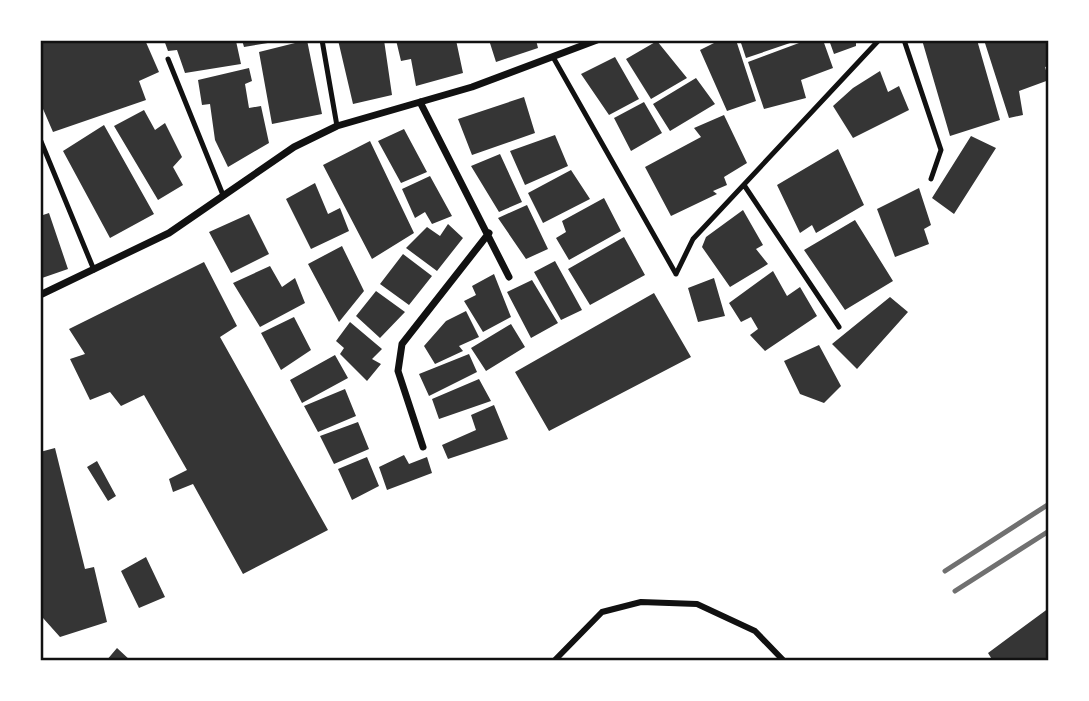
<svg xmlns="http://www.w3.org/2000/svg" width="1089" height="701" font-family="Ubuntu,sans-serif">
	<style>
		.building { fill: #353535 }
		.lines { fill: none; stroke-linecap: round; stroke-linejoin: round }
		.service { stroke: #111; stroke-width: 5 }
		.pedestrian { stroke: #111; stroke-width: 6 }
		.minor { stroke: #111; stroke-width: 7 }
		.rail { stroke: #707070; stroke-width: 5 }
		.neatline { fill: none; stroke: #111; stroke-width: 2.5 }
	</style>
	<rect width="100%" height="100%" fill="#fff"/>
	<path class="building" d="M45,40H145L159,72L139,81L146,100L53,132L40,102V42Z
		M164,40L236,41L241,64L185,73L177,50L168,51Z
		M242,40H274V42L244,47Z
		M307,40L322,114L272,124L259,52Z
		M338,40H384L392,95L353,104Z
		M396,40H456L463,73L416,86L411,59L401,61Z
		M489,40H536L538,48L496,62Z
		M720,40H736L756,101L727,111L700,50Z
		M740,40H796V41L746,58Z
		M807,40H823L833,68L801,80L806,98L764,109L748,62Z
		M829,40H856V46L834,54Z
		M922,40H977L1000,120L950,136Z
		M984,40H1049V66L1045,67L1049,80L1019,91L1023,115L1009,118Z
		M657,41L687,78L651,99L626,59Z
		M615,57L639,99L609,115L581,74Z
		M249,68L252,81L245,84L249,108L261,106L269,143L228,167L215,140L210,104L202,105L198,80Z
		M880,71L888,92L899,86L909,110L853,138L833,106L853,88Z
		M696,78L715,104L670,131L653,104Z
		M524,97L535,133L472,155L458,119Z
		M644,102L662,133L631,151L614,118Z
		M144,110L155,130L165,123L182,157L173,167L183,185L158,200L114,126Z
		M724,115L747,163L724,177L727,185L713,191L717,194L671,216L645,167L701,137L694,128Z
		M104,125L154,214L110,238L63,151Z
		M404,129L427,172L401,183L378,141Z
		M555,135L568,166L525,185L510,151Z
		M971,136L996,148L954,214L932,198Z
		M370,141L414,233L372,259L323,165Z
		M838,149L864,205L816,233L812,225L800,233L777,185Z
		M500,154L522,202L499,212L471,166Z
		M571,170L590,199L543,223L528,193Z
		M430,176L452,216L432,224L425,212L415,218L402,189Z
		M315,183L328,214L340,208L349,231L311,249L286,199Z
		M919,188L931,225L924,229L929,244L895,257L877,209Z
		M604,198L621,231L569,260L556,238L566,232L562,221Z
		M527,205L548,249L526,259L498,218Z
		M743,210L763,245L756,249L768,264L730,287L702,247L706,237Z
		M49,213L68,269L42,278L40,216Z
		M249,214L269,254L231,273L209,232Z
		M855,220L893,281L845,310L804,250Z
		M448,224L463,238L437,271L406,248L427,227L440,236Z
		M624,237L645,275L590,305L568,269Z
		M342,246L364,291L339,322L308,264Z
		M403,254L432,276L409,305L380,284Z
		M555,261L582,310L561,320L534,272Z
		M204,262L237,326L220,337L328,530L243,574L193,484L173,492L169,479L187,470L144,395L121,406L110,392L90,400L70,359L85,354L69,329Z
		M270,266L282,287L295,278L305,303L260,327L233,283Z
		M773,271L787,296L800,287L817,316L765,351L750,335L758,329L751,317L741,322L729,303Z
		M494,274L511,317L483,332L464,301L476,295L472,286Z
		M714,278L725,316L698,322L688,288Z
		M532,280L558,323L531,338L507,292Z
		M376,291L405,312L380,338L356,316Z
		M654,293L691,357L549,431L515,372Z
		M890,297L908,312L857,369L832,344Z
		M466,311L479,337L459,346L463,351L435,364L424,346L446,321Z
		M294,317L311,350L281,370L261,333Z
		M350,322L382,349L372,359L381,364L367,381L340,354L344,348L336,341Z
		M511,324L525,347L486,371L471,348Z
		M819,345L841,386L824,403L800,394L784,361Z
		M469,354L477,372L429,396L419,374Z
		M335,355L348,378L302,403L290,380Z
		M479,379L491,401L439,419L432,399Z
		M345,389L356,416L318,432L304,406Z
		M494,405L508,439L448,459L442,445L476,430L471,415Z
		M358,422L369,449L334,464L320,436Z
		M55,448L85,569L94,567L107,622L60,637L43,618L40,611V452Z
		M404,455L409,464L427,457L432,473L387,490L379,467Z
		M367,457L379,486L352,500L338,469Z
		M97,461L116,496L108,501L87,467Z
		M146,557L165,597L139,608L121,571Z
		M1049,608V661H993L988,653Z
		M117,648L131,661H106Z"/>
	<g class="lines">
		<path class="service" d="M322,40L337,126
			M904,40L941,150L931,179
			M553,57L676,274
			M168,59L223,195
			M40,139L94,270
			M744,185L839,327
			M676,274L693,239L879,40"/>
		<path class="pedestrian" d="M554,661L602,612L641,602L697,604L755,631L784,661"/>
		<path class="minor" d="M420,102L509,277
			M40,295L169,233L294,147L337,126L472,87L597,40
			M423,447L398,371L402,344L489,233"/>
		<path class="rail" d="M945,571L1049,504
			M955,591L1049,531"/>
	</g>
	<rect width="1089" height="701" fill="none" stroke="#ffffff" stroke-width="84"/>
	<rect x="42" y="42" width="1005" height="617" class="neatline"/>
</svg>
